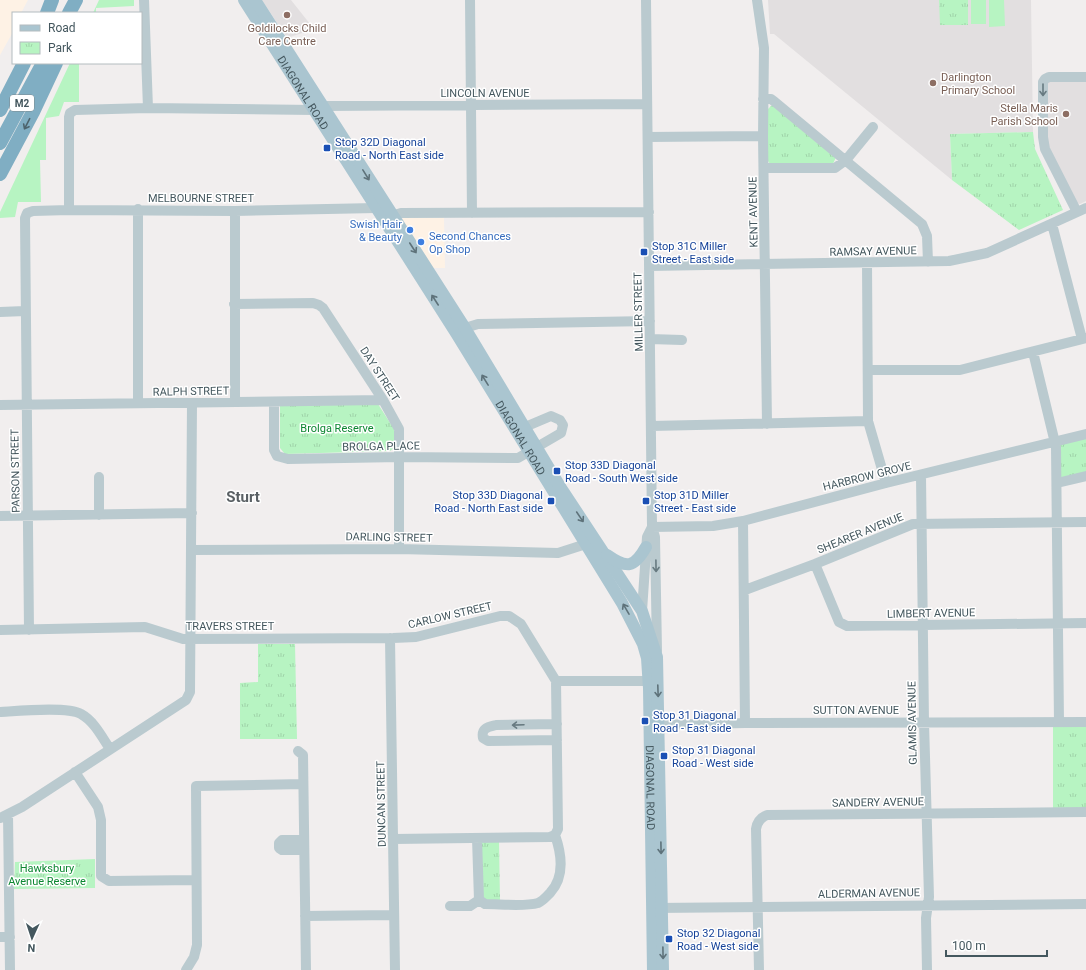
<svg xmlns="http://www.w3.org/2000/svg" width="1086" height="970" font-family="Roboto,sans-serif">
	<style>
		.commercial { fill: #fef2e5 }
		.education { fill: #e2dfe0 }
		.grass { fill: #b7f4c2 }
		.park { fill: url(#park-tufts) }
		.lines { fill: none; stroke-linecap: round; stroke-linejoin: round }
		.minor { stroke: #bacacf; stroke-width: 10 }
		.major { stroke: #aac5d0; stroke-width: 12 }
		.highway { stroke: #80aec3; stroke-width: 14 }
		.oneway { stroke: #677a80 }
		.oneway2 { stroke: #4d646d }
		.oneway3 { stroke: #5e727a }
		.education-dot { fill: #8d6e63; stroke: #fff; stroke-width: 1.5 }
		.transit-dot { fill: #1a4fb4; stroke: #fff; stroke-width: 1.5 }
		.shop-dot { fill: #3f7fe0; stroke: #fff; stroke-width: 1.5 }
		.labels { text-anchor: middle; stroke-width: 3; stroke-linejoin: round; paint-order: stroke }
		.shield { fill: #fff; stroke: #7c898e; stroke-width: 1 }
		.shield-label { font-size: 10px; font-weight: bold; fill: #44575e }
		.education-label { font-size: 11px; fill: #785e54; stroke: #fff }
		.street-label { font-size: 11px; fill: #44575e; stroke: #fff }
		.transit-label { font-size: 11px; fill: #164399; stroke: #fff; text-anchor: start }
		.shop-label { font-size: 11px; fill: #366cbe; stroke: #fff; text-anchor: end }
		.park-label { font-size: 11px; fill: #0c8731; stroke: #fff }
		.district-label { font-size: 15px; font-weight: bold; fill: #5a6064; stroke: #fff }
	</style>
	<defs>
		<pattern id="park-tufts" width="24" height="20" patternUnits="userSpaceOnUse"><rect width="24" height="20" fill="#b7f4c2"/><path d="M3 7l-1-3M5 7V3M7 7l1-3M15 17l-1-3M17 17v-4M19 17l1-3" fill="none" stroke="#9fd3a9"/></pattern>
	</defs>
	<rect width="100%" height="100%" fill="#f1eeee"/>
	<path class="commercial" d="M0,0H28L21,13H13V32L0,55Z
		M403,218H444L445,268H430L399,222Z"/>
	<path class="education" d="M262,0H291L314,29L287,38Z
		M768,0H1031L1033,132L950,134L952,180L774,34H770Z
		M1053,79H1086V201L1080,204L1076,203L1047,143V84Z"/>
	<path class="grass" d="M99,0H134V6L96,8V13H93Z
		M971,0H986V24H971Z
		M989,0H1004L1005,26L989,27Z
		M70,63H101H79V102H64L59,116L46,118V160H40L41,202H18L15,217L0,218V212Z"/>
	<path class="park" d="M939,0H968V25H940Z
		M772,105L836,157L833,164H770L768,161V109Z
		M1033,132L1035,149L1063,210L1019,230L952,180L950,134Z
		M378,404L394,429L395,447L390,451L285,454L280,448V406Z
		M1086,436V474L1059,481L1057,443Z
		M258,644H295L297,739H240V683L258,682Z
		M1053,726H1086V811H1053Z
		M478,839H499L500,902L480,899Z
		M95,859V888L14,889L15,862Z"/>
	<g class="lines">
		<path class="minor" d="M144,0L148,108
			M470,0L472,213
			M646,0L652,527L655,537L657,651
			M757,0L764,48L763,136L767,424
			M763,99H771L775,102L922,224L927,236L928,262
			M323,106L647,104
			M648,137L763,136
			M764,168H835L846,160L873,127
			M69,210V117L70,113L75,110L148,108L314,110
			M1077,212L1045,149L1043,137V82L1045,79L1049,77H1086
			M391,216L401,213L649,212
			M1052,224L1082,339
			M867,263L868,421L886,483
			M649,266L949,261L987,253L1086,208
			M234,304L313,303L319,305L323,308L383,400L399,429V549
			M0,312L25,311
			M465,328L478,324L650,321
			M650,339L682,340
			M1033,352L1056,447L1059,722
			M868,370H960L1086,338
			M235,402V211
			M274,402V450L277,456L288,459L400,457L518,458L561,433L563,425L560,420L551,416L525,427
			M138,403V209
			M0,405L383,400
			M651,426L868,421
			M921,476L924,722L929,897L926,918L927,970
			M1057,483L1086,476
			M99,515V477
			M0,516L192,513
			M743,521L745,723
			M652,527L713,526L743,521L886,483L1086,434
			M191,550L399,549L558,553L586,544
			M815,564L839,622L847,626L1086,623
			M745,590L815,564L913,524L1086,522
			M642,611L647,537L652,527
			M0,630L145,627L183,639L393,638L416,637L500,616H509L521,624L556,681H648
			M29,630L25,218L27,213L33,211L69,210L235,211L376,208
			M390,638L395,970
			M0,712C17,711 68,706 81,714C94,721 102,737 110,749
			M557,724L496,725C488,727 481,728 483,738L488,741L557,740
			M652,725L745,723L1086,722
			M298,751L303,755L306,970
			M75,772L98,807L101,820V876L109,881L196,880
			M8,814L10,970
			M0,818L22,807L186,700L190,692L192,403
			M555,835L558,829L556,681
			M477,838L479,900L485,904C500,904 524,907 538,903C543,901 546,897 550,893C565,877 562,855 555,835
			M394,839L550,837L555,835
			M304,840H282L279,843V848L282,850H304
			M450,906H470L479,900
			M654,908L1086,904
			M305,916L394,915
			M0,937H10
			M186,970L194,957L197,945L196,786L303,784
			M759,970L756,829C757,822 760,818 767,815L1086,812"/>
		<g class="major">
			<path id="s1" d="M244,0L456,333L622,603L643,644L647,658L649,688L653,970"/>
			<path d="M255,0L465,328L561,488L642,611L657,657L663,970"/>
			<path d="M607,555C627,569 634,568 646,547"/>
		</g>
		<path class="highway" d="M47,13L52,0
			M69,13L76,0
			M0,110L24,63
			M0,143L43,63
			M0,174L33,112L56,63"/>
	</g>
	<defs><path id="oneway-shaft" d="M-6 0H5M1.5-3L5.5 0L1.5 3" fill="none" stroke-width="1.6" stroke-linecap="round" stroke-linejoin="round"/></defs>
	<g class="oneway">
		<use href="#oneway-shaft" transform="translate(1043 90) rotate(90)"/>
		<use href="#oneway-shaft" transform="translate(656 566) rotate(89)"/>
		<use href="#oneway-shaft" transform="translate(518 725) rotate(178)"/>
	</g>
	<use class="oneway2" href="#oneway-shaft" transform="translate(27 124) rotate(117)"/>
	<g class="oneway3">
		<use href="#oneway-shaft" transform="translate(366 175) rotate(58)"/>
		<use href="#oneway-shaft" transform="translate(413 248) rotate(57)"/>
		<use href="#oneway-shaft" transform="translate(435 300) rotate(-123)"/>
		<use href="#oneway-shaft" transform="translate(485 380) rotate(-122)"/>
		<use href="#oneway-shaft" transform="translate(580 517) rotate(56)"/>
		<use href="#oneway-shaft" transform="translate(626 609) rotate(-120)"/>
		<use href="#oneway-shaft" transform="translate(658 691) rotate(88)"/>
		<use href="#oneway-shaft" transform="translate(661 848) rotate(89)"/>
		<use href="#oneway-shaft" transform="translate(663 953) rotate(89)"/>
	</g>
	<g class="education-dot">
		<circle cx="287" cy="15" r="4"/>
		<circle cx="933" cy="83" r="4"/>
		<circle cx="1066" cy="114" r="4"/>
	</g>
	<g class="transit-dot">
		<rect x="323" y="144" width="8" height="8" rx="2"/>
		<rect x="640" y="248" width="8" height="8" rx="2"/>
		<rect x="553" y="467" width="8" height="8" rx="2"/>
		<rect x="547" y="497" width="8" height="8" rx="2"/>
		<rect x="642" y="497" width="8" height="8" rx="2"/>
		<rect x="641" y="717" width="8" height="8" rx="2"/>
		<rect x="660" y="752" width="8" height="8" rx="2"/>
		<rect x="665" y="935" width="8" height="8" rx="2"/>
	</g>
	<g class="shop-dot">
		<circle cx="410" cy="230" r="4"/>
		<circle cx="421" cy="242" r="4"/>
	</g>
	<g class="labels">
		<rect class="shield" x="10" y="95" width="24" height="16" rx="3"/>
		<g class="shield-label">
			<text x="22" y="107">M2</text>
		</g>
		<g class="education-label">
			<text x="287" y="32">Goldilocks Child<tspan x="287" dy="13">Care Centre</tspan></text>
			<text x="941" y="81" text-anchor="start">Darlington<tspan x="941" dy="13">Primary School</tspan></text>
			<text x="1058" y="112" text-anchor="end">Stella Maris<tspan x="1058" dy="13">Parish School</tspan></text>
		</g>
		<g class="street-label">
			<text dy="4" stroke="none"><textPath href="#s1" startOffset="110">DIAGONAL ROAD</textPath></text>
			<text x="485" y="97">LINCOLN AVENUE</text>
			<text x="201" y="202">MELBOURNE STREET</text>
			<text transform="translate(753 212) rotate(-91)" y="4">KENT AVENUE</text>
			<text transform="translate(873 251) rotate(-1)" y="4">RAMSAY AVENUE</text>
			<text transform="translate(638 312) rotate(-91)" y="4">MILLER STREET</text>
			<text transform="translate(380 374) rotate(57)" y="4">DAY STREET</text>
			<text transform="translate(191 391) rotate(-1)" y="4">RALPH STREET</text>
			<text dy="4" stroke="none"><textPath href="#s1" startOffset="518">DIAGONAL ROAD</textPath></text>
			<text transform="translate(381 446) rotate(-1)" y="4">BROLGA PLACE</text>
			<text transform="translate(15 471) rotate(-91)" y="4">PARSON STREET</text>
			<text transform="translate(867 476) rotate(-14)" y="4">HARBROW GROVE</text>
			<text transform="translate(860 533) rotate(-22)" y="4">SHEARER AVENUE</text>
			<text transform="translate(389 537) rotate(1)" y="4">DARLING STREET</text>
			<text transform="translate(931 613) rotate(-1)" y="4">LIMBERT AVENUE</text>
			<text transform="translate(450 615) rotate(-13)" y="4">CARLOW STREET</text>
			<text x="230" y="630">TRAVERS STREET</text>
			<text x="856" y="714">SUTTON AVENUE</text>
			<text transform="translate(912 723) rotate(-91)" y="4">GLAMIS AVENUE</text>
			<text dy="4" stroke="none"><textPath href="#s1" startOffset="902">DIAGONAL ROAD</textPath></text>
			<text transform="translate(878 802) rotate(-1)" y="4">SANDERY AVENUE</text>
			<text transform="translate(381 804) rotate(-91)" y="4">DUNCAN STREET</text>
			<text transform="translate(869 893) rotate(-1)" y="4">ALDERMAN AVENUE</text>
		</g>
		<g class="transit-label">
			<text x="335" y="146">Stop 32D Diagonal<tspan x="335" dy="13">Road - North East side</tspan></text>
			<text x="652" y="250">Stop 31C Miller<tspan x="652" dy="13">Street - East side</tspan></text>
			<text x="565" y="469">Stop 33D Diagonal<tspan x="565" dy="13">Road - South West side</tspan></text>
			<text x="543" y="499" text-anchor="end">Stop 33D Diagonal<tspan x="543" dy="13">Road - North East side</tspan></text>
			<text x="654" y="499">Stop 31D Miller<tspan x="654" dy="13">Street - East side</tspan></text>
			<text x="653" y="719">Stop 31 Diagonal<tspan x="653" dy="13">Road - East side</tspan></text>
			<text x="672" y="754">Stop 31 Diagonal<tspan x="672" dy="13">Road - West side</tspan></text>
			<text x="677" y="937">Stop 32 Diagonal<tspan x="677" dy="13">Road - West side</tspan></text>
		</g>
		<g class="shop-label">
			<text x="402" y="228">Swish Hair<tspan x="402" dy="13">&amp; Beauty</tspan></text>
			<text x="429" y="240" text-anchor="start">Second Chances<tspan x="429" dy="13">Op Shop</tspan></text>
		</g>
		<g class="park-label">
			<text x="337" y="432">Brolga Reserve</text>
			<text x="47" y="872">Hawksbury<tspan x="47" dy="13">Avenue Reserve</tspan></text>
		</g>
		<g class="district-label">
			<text x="243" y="502">Sturt</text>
		</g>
	</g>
	<rect x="12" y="12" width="130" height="52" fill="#ffffff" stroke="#b4bcbf"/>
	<rect x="20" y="25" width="20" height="6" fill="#aac5d0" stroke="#b4bcbf"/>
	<text x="48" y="32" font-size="12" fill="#44575e">Road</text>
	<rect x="20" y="42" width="20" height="12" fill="url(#park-tufts)" stroke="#b4bcbf"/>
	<text x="48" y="52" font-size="12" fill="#44575e">Park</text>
	<g transform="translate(32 938) rotate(183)" stroke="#ffffff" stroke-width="3" paint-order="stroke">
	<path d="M0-3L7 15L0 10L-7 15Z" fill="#44575e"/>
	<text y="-6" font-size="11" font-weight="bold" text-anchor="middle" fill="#44575e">N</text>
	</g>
	<path d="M946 950v6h101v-6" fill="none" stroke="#44575e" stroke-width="2"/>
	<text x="952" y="950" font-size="12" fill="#44575e" stroke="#ffffff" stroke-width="3" paint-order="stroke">100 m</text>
</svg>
